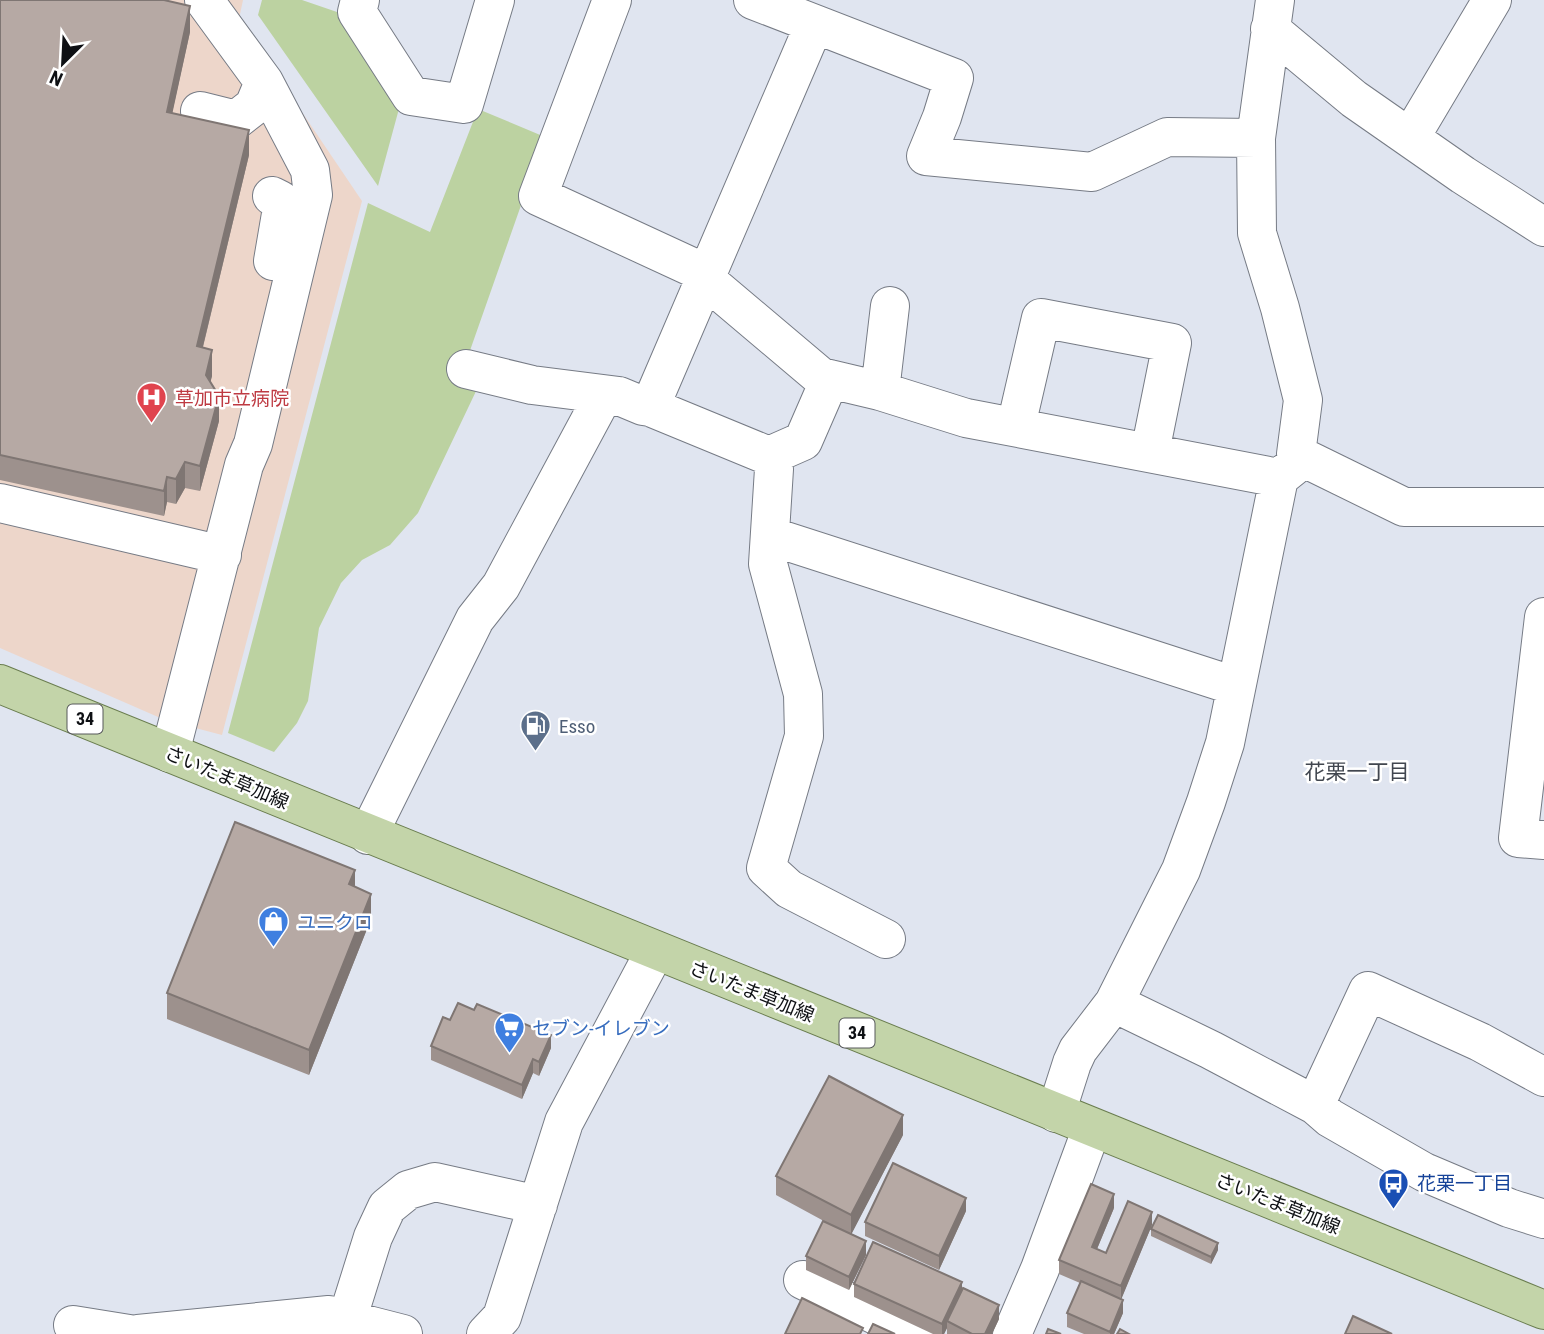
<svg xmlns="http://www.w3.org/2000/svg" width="1544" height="1334" font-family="'Roboto Condensed','Noto Sans JP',sans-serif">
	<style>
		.medical { fill: #edd6ca }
		.green { fill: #bcd2a1 }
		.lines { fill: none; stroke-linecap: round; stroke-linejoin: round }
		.minor-casing { stroke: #767b85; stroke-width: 40 }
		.major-casing { stroke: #6a7d4f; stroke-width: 40 }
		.minor { stroke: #fff; stroke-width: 38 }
		.major { stroke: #c3d4a9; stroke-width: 38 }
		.wall { fill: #9d918d }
		.shaded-wall { fill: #7f7673 }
		.building { fill: #b6a9a4; stroke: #7f7673; stroke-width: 2 }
		.labels { text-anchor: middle; stroke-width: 5; stroke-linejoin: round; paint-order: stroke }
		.shield { fill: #fff; stroke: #56585a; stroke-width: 2 }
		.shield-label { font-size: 18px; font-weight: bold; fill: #0e1014 }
		.health-label { font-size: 19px; fill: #be3a42; stroke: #fff; text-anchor: start }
		.service-label { font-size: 19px; fill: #4e5e75; stroke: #fff; text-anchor: start }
		.street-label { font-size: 19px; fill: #0e1014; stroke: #fff }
		.shop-label { font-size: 19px; fill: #366cbe; stroke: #fff; text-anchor: start }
		.transit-label { font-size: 19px; fill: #164399; stroke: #fff; text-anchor: start }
		.neighbourhood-label { font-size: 21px; fill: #41464f; stroke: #fff }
	</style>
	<rect width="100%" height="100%" fill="#e0e5f0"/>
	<path class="medical" d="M0,0H243L239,19L362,201L222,735L165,720L0,648Z"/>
	<path class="green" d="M262,0H302L337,12L400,105L378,186L258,15Z
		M478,109L545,137L460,379L478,387L418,513L390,545L362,560L341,583L319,628L308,701L297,723L274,752L228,733L368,203L430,232Z"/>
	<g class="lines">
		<defs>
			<path id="minor" d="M360,0L357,12L411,96L464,104L495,0
				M612,0L538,196L707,274
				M753,0L954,78L942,117L926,156L1092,172L1167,137L1256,138
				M814,25L650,407L769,456L774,469L768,564L803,694L804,736L766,868L789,889L886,939
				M1270,29L1354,99L1463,175L1544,227
				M200,111L236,120L254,106L264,82
				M1410,138L1492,0
				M272,196L280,200L282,208L273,261
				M705,279L821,377L880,391L966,418L1279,478
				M466,369L532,385L619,396
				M880,391L890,306
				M1016,426L1041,318L1172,343L1150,452
				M769,456L803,441L830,379
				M1304,458L1404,507H1544
				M0,503L222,555
				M770,536L1235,686
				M1544,617L1518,838L1544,840
				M170,753L244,465L253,444L313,195L310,170L264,82L204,0
				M368,835L475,619L501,586L602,398L619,396L643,406L650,407
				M1114,1003L1211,1050L1315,1105L1330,1118L1424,1172L1509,1208L1544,1219
				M1315,1105L1368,991L1480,1042L1544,1077
				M1056,1113L1072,1063L1078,1050L1114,1003L1181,870L1206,802L1225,743L1279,478L1304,458L1296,454L1303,400L1280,308L1257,233L1256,138L1275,0
				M803,1280L915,1334
				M347,1320L373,1237L387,1207L408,1190L435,1182L538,1205
				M73,1325L129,1334
				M138,1334L329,1315L403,1334
				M486,1334L502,1317L564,1122L655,951
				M1012,1334L1040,1269L1092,1128"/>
			<path id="major" d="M0,684L1544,1310"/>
		</defs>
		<use href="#minor" class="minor-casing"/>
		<use href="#major" class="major-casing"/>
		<use href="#minor" class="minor"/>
		<use href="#major" class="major"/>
	</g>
	<path class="wall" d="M0,0L190,32L172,113L249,155L203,347L212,376L210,382L219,421L200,491L185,488L176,504L167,502L164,516L0,480Z
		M355,887L371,919L309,1075L167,1019V993Z
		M450,1020L551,1048L539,1076L533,1073L522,1099L431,1060V1046Z
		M903,1135L851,1234L866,1255L849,1290L806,1270V1256L833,1226L776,1195V1176Z
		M1114,1208L1097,1249L1106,1253L1152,1225L1121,1299L1123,1313L1114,1334H1084L1067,1327V1313L1080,1283L1059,1274V1260Z
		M966,1211L939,1270L865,1236V1222Z
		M1151,1229L1218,1250L1211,1264L1151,1236Z
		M854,1284L962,1291L999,1319L992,1334H947V1328L944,1334H933L854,1297Z"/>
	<path class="shaded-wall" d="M190,6V32L167,138V112Z
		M249,130V155L197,371V346Z
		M212,350V376L206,400V375Z
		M219,396V421L200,491V466Z
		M185,462V488L176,504V479Z
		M167,477V502L164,516V491Z
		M355,870V895L349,884Z
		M371,894V919L309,1075V1050Z
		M551,1035V1048L539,1076V1062Z
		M533,1059V1073L522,1099V1085Z
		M903,1115V1135L851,1235V1215Z
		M1114,1194V1208L1092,1261V1247Z
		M966,1198V1211L939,1270V1256Z
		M1152,1212V1225L1121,1300V1286Z
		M866,1241V1255L849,1290V1277Z
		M1218,1243V1250L1211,1264V1257Z
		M962,1282V1295L947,1321V1328L944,1334H942V1324Z
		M1123,1300V1313L1114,1334H1110V1332Z
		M999,1305V1319L992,1334H985Z"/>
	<path class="building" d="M0,0H164L190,6L167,112L249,130L197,346L212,350L206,375L219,396L200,466L185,462L176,479L167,477L164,491L0,455Z
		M235,822L355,870L349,884L371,894L309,1050L167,993Z
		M458,1003L474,1010L477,1004L551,1035L539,1062L533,1059L522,1085L431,1046L443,1017L450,1020Z
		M829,1076L903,1115L851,1215L776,1176Z
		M893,1163L966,1198L939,1256L865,1222Z
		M1091,1184L1114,1194L1092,1247L1106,1253L1128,1201L1152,1212L1121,1286L1059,1260Z
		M1158,1215L1218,1243L1211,1257L1151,1229Z
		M823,1221L866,1241L849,1277L806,1256Z
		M873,1242L962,1282L942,1324L854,1284Z
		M1081,1281L1123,1300L1110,1332L1067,1313Z
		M963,1288L999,1305L985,1334H972L947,1321Z
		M802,1298L863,1328L860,1334H785Z
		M1353,1316L1392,1334H1345Z
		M873,1324L895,1334H868Z
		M1048,1329L1061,1334H1046Z
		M1120,1329L1129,1334H1117Z"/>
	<defs>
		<symbol id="hospital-pin" viewBox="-11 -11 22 30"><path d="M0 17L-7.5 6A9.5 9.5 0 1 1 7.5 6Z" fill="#e0444e" stroke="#fff"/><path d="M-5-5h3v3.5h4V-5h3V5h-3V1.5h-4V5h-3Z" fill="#fff"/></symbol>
		<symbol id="fuel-pin" viewBox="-11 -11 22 30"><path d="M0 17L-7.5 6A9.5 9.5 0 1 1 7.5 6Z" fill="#5c6f8a" stroke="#fff"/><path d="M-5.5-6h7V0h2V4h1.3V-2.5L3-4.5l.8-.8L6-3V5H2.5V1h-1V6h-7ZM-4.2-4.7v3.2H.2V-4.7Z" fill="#fff"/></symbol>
		<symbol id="shop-pin" viewBox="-11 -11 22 30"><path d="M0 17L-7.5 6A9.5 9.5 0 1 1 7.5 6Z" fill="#3f7fe0" stroke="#fff"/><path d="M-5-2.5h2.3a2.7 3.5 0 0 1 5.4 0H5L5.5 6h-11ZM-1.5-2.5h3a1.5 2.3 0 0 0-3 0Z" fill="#fff"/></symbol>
		<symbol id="supermarket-pin" viewBox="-11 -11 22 30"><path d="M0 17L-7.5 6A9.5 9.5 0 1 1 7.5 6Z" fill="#3f7fe0" stroke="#fff"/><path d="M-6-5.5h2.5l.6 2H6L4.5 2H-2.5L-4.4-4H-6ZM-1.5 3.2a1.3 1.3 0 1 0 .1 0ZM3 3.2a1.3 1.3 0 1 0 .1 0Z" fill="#fff"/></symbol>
		<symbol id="bus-pin" viewBox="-11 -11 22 30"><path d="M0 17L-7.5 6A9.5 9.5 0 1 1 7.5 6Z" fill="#1a4fb4" stroke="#fff"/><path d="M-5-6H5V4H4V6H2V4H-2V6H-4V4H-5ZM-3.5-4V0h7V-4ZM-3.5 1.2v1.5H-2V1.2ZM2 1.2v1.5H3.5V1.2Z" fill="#fff"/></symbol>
	</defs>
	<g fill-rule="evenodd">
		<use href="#hospital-pin" x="134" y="380" width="35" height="47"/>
		<use href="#fuel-pin" x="518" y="708" width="35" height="47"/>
		<use href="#shop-pin" x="256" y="904" width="35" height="47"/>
		<use href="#supermarket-pin" x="492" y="1010" width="35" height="47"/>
		<use href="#bus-pin" x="1376" y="1166" width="35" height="47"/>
	</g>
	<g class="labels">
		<g class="shield">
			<rect x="67.5" y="704.5" width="35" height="29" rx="5"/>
			<rect x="839.5" y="1018.5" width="35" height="29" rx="5"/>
		</g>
		<g class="shield-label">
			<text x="85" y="725">34</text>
			<text x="857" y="1039">34</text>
		</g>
		<g class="health-label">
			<text x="175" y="405">草加市立病院</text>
		</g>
		<g class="service-label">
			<text x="559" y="733">Esso</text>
		</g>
		<g class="street-label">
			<text transform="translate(227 777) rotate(23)" y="7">さいたま草加線</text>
			<text transform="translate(752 991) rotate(22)" y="7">さいたま草加線</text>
			<text transform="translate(1278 1203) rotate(22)" y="7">さいたま草加線</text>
		</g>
		<g class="shop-label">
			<text x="297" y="929">ユニクロ</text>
			<text x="532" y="1035">セブン-イレブン</text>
		</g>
		<g class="transit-label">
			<text x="1417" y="1190">花栗一丁目</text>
		</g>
		<g class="neighbourhood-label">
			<text x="1357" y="779">花栗一丁目</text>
		</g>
	</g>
	<g transform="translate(63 63) rotate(204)" stroke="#ffffff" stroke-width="5" paint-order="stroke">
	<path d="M0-5L12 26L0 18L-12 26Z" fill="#0e1014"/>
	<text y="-10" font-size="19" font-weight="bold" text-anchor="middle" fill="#0e1014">N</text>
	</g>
</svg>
